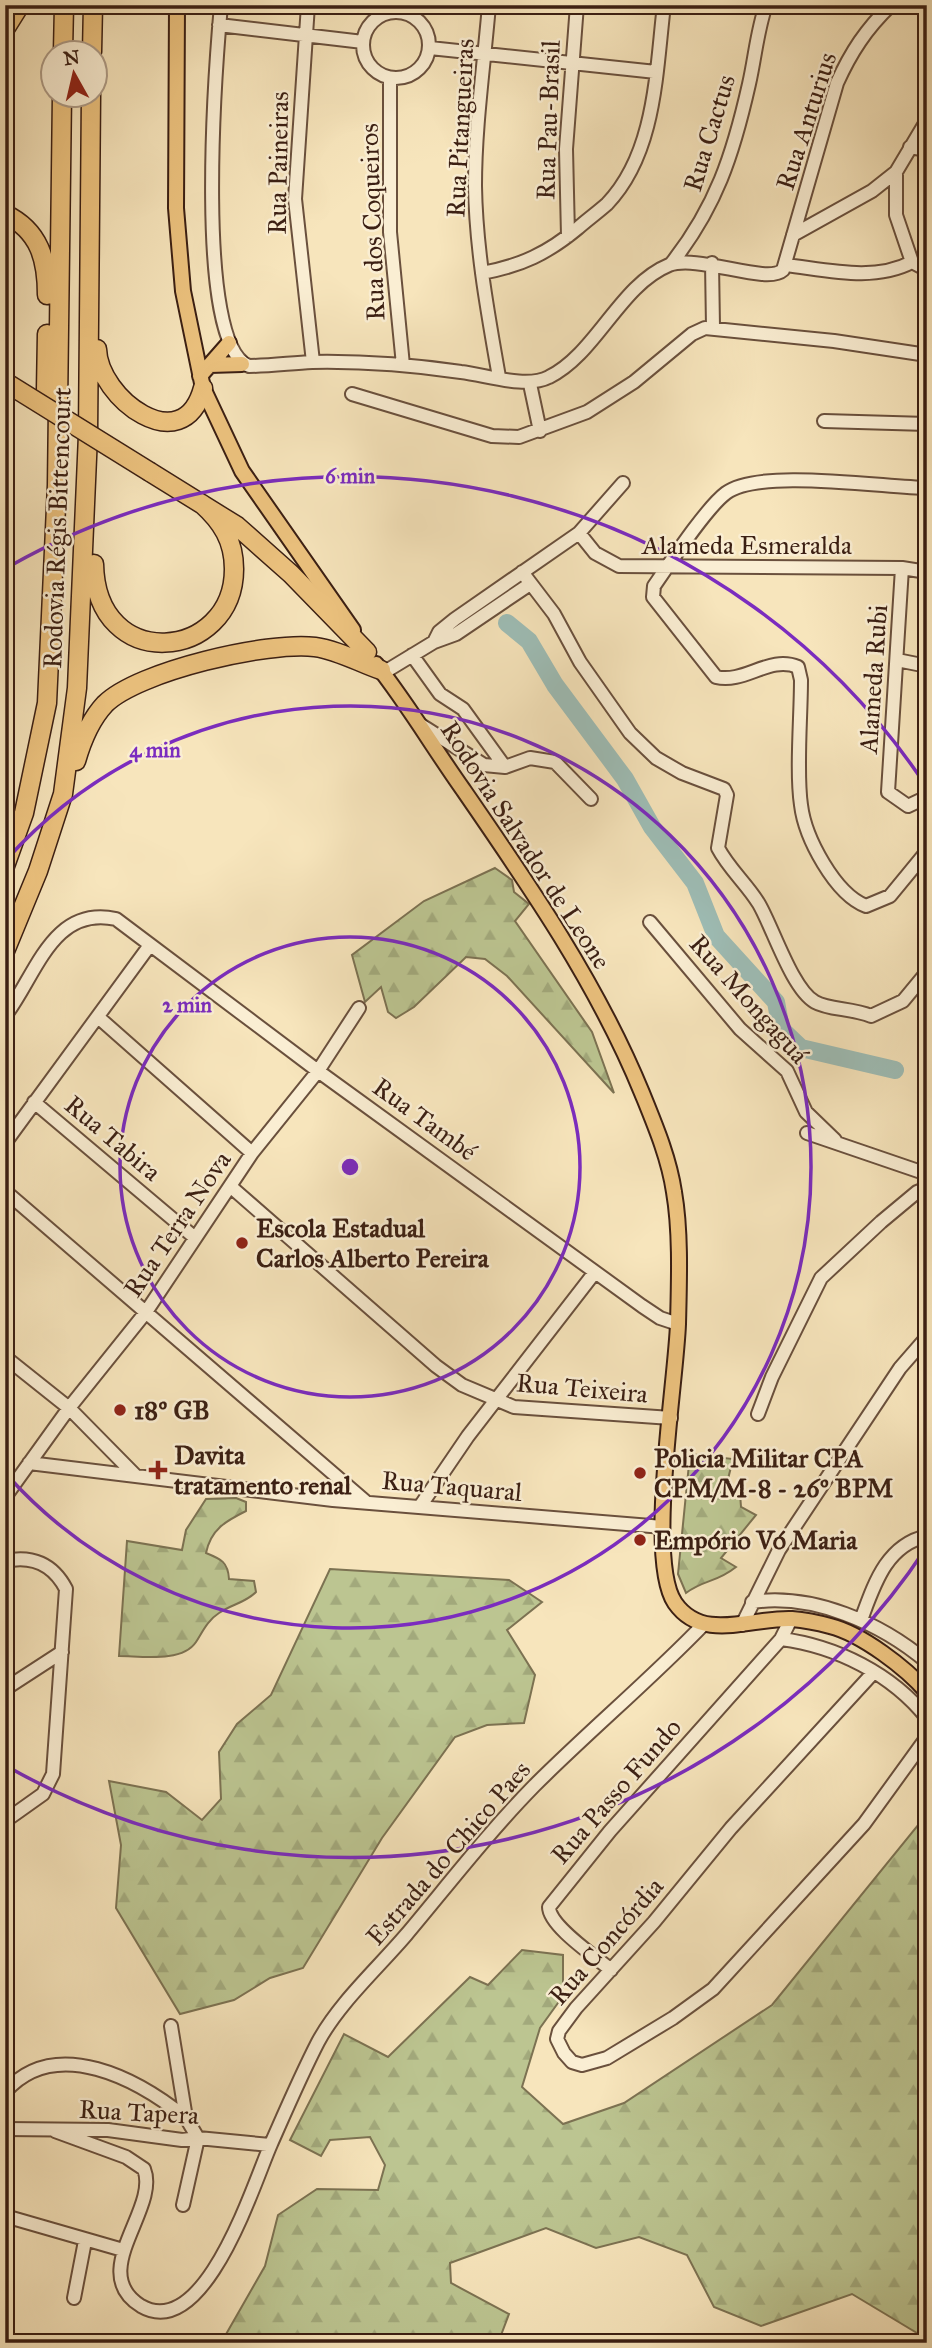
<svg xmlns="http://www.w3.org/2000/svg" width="932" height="2348" font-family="'IM FELL Great Primer',serif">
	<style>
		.forest { fill: url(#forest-firs); stroke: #7c7252; stroke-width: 2 }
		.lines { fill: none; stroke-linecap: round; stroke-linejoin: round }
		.river { stroke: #9ebeb7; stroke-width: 18 }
		.minor-casing { stroke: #6a503d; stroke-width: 16 }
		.major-casing { stroke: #3b1f13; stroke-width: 18 }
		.highway-casing { stroke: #3b1f13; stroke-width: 21 }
		.minor { stroke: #faeed3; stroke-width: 12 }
		.major { stroke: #ecc27e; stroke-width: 14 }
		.highway { stroke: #ecc27e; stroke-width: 18 }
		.highway-bridge-casing { stroke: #3b1f13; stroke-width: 21; stroke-linecap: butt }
		.highway-bridge { stroke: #ecc27e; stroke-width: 18 }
		.ring { fill: none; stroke: #7b2cbf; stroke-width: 3.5 }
		.poi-dot { fill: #8f2418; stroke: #faeed3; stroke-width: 2.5 }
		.labels { text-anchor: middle; stroke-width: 5; stroke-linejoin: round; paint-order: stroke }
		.street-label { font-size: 26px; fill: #3b1f13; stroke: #faeed3 }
		.poi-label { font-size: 26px; font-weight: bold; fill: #3b1f13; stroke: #faeed3; text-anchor: start }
		.centre { fill: #7b2cbf; stroke: #faeed3; stroke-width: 3.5 }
		.ring-label { font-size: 21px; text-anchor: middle; font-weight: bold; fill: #7b2cbf; stroke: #faeed3; stroke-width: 5; stroke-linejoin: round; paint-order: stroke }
	</style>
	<defs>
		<pattern id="forest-firs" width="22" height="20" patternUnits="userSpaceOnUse" patternTransform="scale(1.75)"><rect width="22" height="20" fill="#bcc591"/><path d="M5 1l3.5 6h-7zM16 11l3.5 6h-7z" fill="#a2a97c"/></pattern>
	</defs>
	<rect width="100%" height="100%" fill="#f7e5bc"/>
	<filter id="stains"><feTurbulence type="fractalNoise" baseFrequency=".00286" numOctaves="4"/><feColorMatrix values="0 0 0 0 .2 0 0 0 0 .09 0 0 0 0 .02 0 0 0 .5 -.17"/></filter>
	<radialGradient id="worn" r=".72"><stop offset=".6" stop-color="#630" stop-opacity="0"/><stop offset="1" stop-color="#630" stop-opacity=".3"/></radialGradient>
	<path class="forest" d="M495,868L512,880L514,892L529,904L515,921L592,1032L614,1093L507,976L485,959L466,957L414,1007L396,1018L388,1012L381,987L365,1002L352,955L424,901Z
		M690,1454L733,1459L726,1487L740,1493L741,1507L756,1515L721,1558L736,1567C716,1583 705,1579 686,1593L678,1574Z
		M236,1498L246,1502V1511C226,1521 211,1529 206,1553C221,1559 228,1562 229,1579L254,1581L256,1592C245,1603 232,1604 219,1613C208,1620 203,1631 196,1642C182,1663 141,1656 119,1656L127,1541L182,1550L186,1530L206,1499Z
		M330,1569L509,1580L542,1602L507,1630L535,1675L524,1723L487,1725L455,1737L382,1838L303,1968L270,1978L234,2000L180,2014L116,1908L121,1845L109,1781L166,1792L202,1820L221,1799L219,1752L237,1724L271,1695Z
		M927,1814V2339L852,2294L761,2326L714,2307L687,2255L639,2237L596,2248L546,2228L450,2263L451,2283L509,2314L498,2343H221L265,2266L278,2215L317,2189L378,2190L385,2165L370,2137L330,2140L321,2156L290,2140L344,2034L388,2057L470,1977L488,1985L522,1950L563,1955V1996L540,2028L522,2087L563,2124L624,2103L772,2005Z"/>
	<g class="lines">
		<path class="river" d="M507,623L529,641L555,685L625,779L652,827L695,883L716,936L776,1002L781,1029L801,1048L895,1070"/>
		<defs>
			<path id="minor" d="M221,5C216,61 193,345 249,366C270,366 291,363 312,362C362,361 412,365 461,372C487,375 526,389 549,377C596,354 620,285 669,265C698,254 767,285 783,270L837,83C851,52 866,29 891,5
				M308,5L295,199L313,362
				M489,5C484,65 475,126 475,186C476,250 488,314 499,377
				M363 45a33 33 0 1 1 66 0a33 33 0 1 1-66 0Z
				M219,25L363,42
				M430,48L656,72
				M390,78V232L403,365
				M910,147L927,150
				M896,172V215L912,262
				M793,235L872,191L896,172L927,120
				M568,236L566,149L577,5
				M912,262L927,270
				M712,263L713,327
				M671,264C716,207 733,155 749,84C755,58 757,31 766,5
				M786,265C828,270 874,282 912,262
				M482,273C521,266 548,253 578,228C587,220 598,212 607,204C656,153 656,71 664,5
				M530,384L540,431
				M352,394L492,436L519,437L587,412L634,382L692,334L705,328L834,341L927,355
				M824,421L927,424
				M927,488C881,487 759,468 726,493C706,508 670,563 654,586L653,597L716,677C745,684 769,655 798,667L801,680C801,717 796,771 801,805C805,838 835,894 866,906L890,896L927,851
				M579,533L595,553L619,566L902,568L927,572
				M902,568L888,792L908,806L927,797
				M522,572L554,614L580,662L630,733L656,758L682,773L724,789L727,795L718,848C729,869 747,884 759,904C773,928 792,989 815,1002C829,1010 852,1008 871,1016L903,1001L927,972
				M434,642L456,634L530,584
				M412,655L440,694L463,709L505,767
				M897,660L927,666
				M383,673L434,642L439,632L455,619L579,533L623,483
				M421,725L484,765L505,767L530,758L555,762L591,799
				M650,922L740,1029L787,1071L806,1112L835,1140
				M5,1016C36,976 52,905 116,919L318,1071L642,1306L660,1318L678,1324
				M98,1017L252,1153
				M34,1102L194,1237
				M807,1133L927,1174
				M5,1143L150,945
				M230,1186L436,1366L462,1385L514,1407L671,1418
				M5,1191L365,1501
				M5,1357L69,1408L135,1475
				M758,1414L772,1377L821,1278L881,1222L917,1192L927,1188
				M29,1463L333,1500L663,1527
				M5,1497L69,1408L146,1312L252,1153L318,1071L359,1008
				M421,1505L468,1436L595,1272
				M5,1561C32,1555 53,1564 66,1589L53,1774L43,1794L5,1821
				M752,1602C813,1593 881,1623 927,1662
				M861,1620C874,1585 886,1545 927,1536
				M742,1625L779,1550L900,1368L927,1337
				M781,1639C836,1646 892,1674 927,1718
				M873,1673L731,1828L654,1922L576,2008L559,2031L557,2039L564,2053L572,2062L582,2065L607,2058L673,2018L713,1989L864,1824L927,1737
				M5,1689L62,1652
				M611,1970C596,1957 549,1926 549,1907L610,1831L781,1639L791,1619
				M171,2026L186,2118L198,2138L183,2205
				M5,2092C56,2034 139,2080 186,2118
				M5,2129L108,2130L182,2140L198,2138L270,2145
				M55,2131L126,2157L144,2169C160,2209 86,2272 141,2306C205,2343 254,2182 271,2144C286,2110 301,2075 318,2042C339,2003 377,1969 406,1935C448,1885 488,1833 534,1786C589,1731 650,1680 704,1624
				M5,2216L123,2250
				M74,2298L85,2241"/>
			<path id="major" d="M177,5L176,208L183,291L203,388L242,471L353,630
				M210,365L242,364
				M200,376L229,343
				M376,664C407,703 433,747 462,788C529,885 597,983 642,1093C655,1125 669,1158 674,1192C681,1232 679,1283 678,1324C676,1382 646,1561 675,1603C703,1643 752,1617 792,1619C804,1620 819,1623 830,1626C862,1634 906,1668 927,1692"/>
			<path id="highway" d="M5,29L20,5
				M63,52L64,5
				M92,52L93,5
				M5,214C40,231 47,260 47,295
				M97,349C98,398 183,462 203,388
				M46,390L47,334
				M150,472L237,526L291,574L367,652
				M94,564C96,675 234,661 234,569C234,541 222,522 202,504
				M76,761C82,740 90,720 105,704C138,671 269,641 315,647C338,650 360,663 381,670
				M5,866L24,813L47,703L57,485L62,94
				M5,951L38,871L63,794L77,688L88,435L91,94"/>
		</defs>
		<use href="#minor" class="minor-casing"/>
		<use href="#major" class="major-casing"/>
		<use href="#highway" class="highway-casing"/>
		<use href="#minor" class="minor"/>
		<use href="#major" class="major"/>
		<use href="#highway" class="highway"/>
		<defs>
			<path id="highway-bridge" d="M5,382L150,472"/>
		</defs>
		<use href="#highway-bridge" class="highway-bridge-casing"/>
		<use href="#highway-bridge" class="highway-bridge"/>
	</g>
	<g class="ring">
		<circle cx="350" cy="1167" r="230"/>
		<path d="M7 859A461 461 0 1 1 7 1475"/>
		<path d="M926 1548A691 691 0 0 1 10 1768M10 566A691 691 0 0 1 926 786"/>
	</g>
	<g class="poi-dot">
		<circle cx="242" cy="1243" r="7"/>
		<circle cx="120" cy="1410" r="7"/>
		<path d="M154.5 1459.5h7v7h7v7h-7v7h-7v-7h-7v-7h7z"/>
		<circle cx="640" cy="1473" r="7"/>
		<circle cx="640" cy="1540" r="7"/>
	</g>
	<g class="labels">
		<g class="street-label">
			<text transform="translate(548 120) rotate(-88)" y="9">Rua Pau-Brasil</text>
			<text transform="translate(806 121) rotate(-72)" y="9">Rua Anturius</text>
			<text transform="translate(460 128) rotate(-87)" y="9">Rua Pitangueiras</text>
			<text transform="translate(709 133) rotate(-73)" y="9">Rua Cactus</text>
			<text transform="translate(278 163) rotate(-89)" y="9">Rua Paineiras</text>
			<text transform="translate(372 222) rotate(-92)" y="9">Rua dos Coqueiros</text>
			<text transform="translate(57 528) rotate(-88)" y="9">Rodovia Régis Bittencourt</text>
			<text x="747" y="554">Alameda Esmeralda</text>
			<text transform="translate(873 679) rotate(-86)" y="9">Alameda Rubi</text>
			<text transform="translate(526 845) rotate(57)" y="9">Rodovia Salvador de Leone</text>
			<text transform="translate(749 999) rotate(48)" y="9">Rua Mongaguá</text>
			<text transform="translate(425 1119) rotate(36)" y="9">Rua També</text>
			<text transform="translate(113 1138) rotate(40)" y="9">Rua Tabira</text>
			<text transform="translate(177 1224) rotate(-56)" y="9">Rua Terra Nova</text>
			<text transform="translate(582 1388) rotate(5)" y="9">Rua Teixeira</text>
			<text transform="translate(452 1486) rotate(5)" y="9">Rua Taquaral</text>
			<text transform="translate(616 1791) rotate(-49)" y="9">Rua Passo Fundo</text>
			<text transform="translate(448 1853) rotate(-49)" y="9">Estrada do Chico Paes</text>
			<text transform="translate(606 1941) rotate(-49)" y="9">Rua Concórdia</text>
			<text transform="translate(139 2112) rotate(3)" y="9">Rua Tapera</text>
		</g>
		<g class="poi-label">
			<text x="256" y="1237">Escola Estadual<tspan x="256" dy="30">Carlos Alberto Pereira</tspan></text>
			<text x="134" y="1419">18º GB</text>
			<text x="174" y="1464">Davita<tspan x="174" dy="30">tratamento renal</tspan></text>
			<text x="654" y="1467">Policia Militar CPA<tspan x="654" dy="30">CPM/M-8 - 26º BPM</tspan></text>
			<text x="654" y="1549">Empório Vó Maria</text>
		</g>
	</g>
	<circle cx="350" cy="1167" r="10" class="centre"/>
	<g class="ring-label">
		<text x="350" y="483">6 min</text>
		<text x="155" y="757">4 min</text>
		<text x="187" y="1012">2 min</text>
	</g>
	<rect width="932" height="2348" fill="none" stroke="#f7e5bc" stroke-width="28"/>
	<rect x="7" y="7" width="918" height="2334" fill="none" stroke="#3b1f13" stroke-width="3.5"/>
	<rect x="14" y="14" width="904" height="2320" fill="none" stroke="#3b1f13" stroke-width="2"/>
	<g transform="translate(74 74) rotate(352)"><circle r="33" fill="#faeed3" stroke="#ae9b86" stroke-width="2"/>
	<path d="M0-5L12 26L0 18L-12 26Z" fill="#8f2418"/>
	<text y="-10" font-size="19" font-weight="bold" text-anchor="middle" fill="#3b1f13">N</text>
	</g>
	<rect width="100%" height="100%" filter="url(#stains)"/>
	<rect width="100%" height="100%" fill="url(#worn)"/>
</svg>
